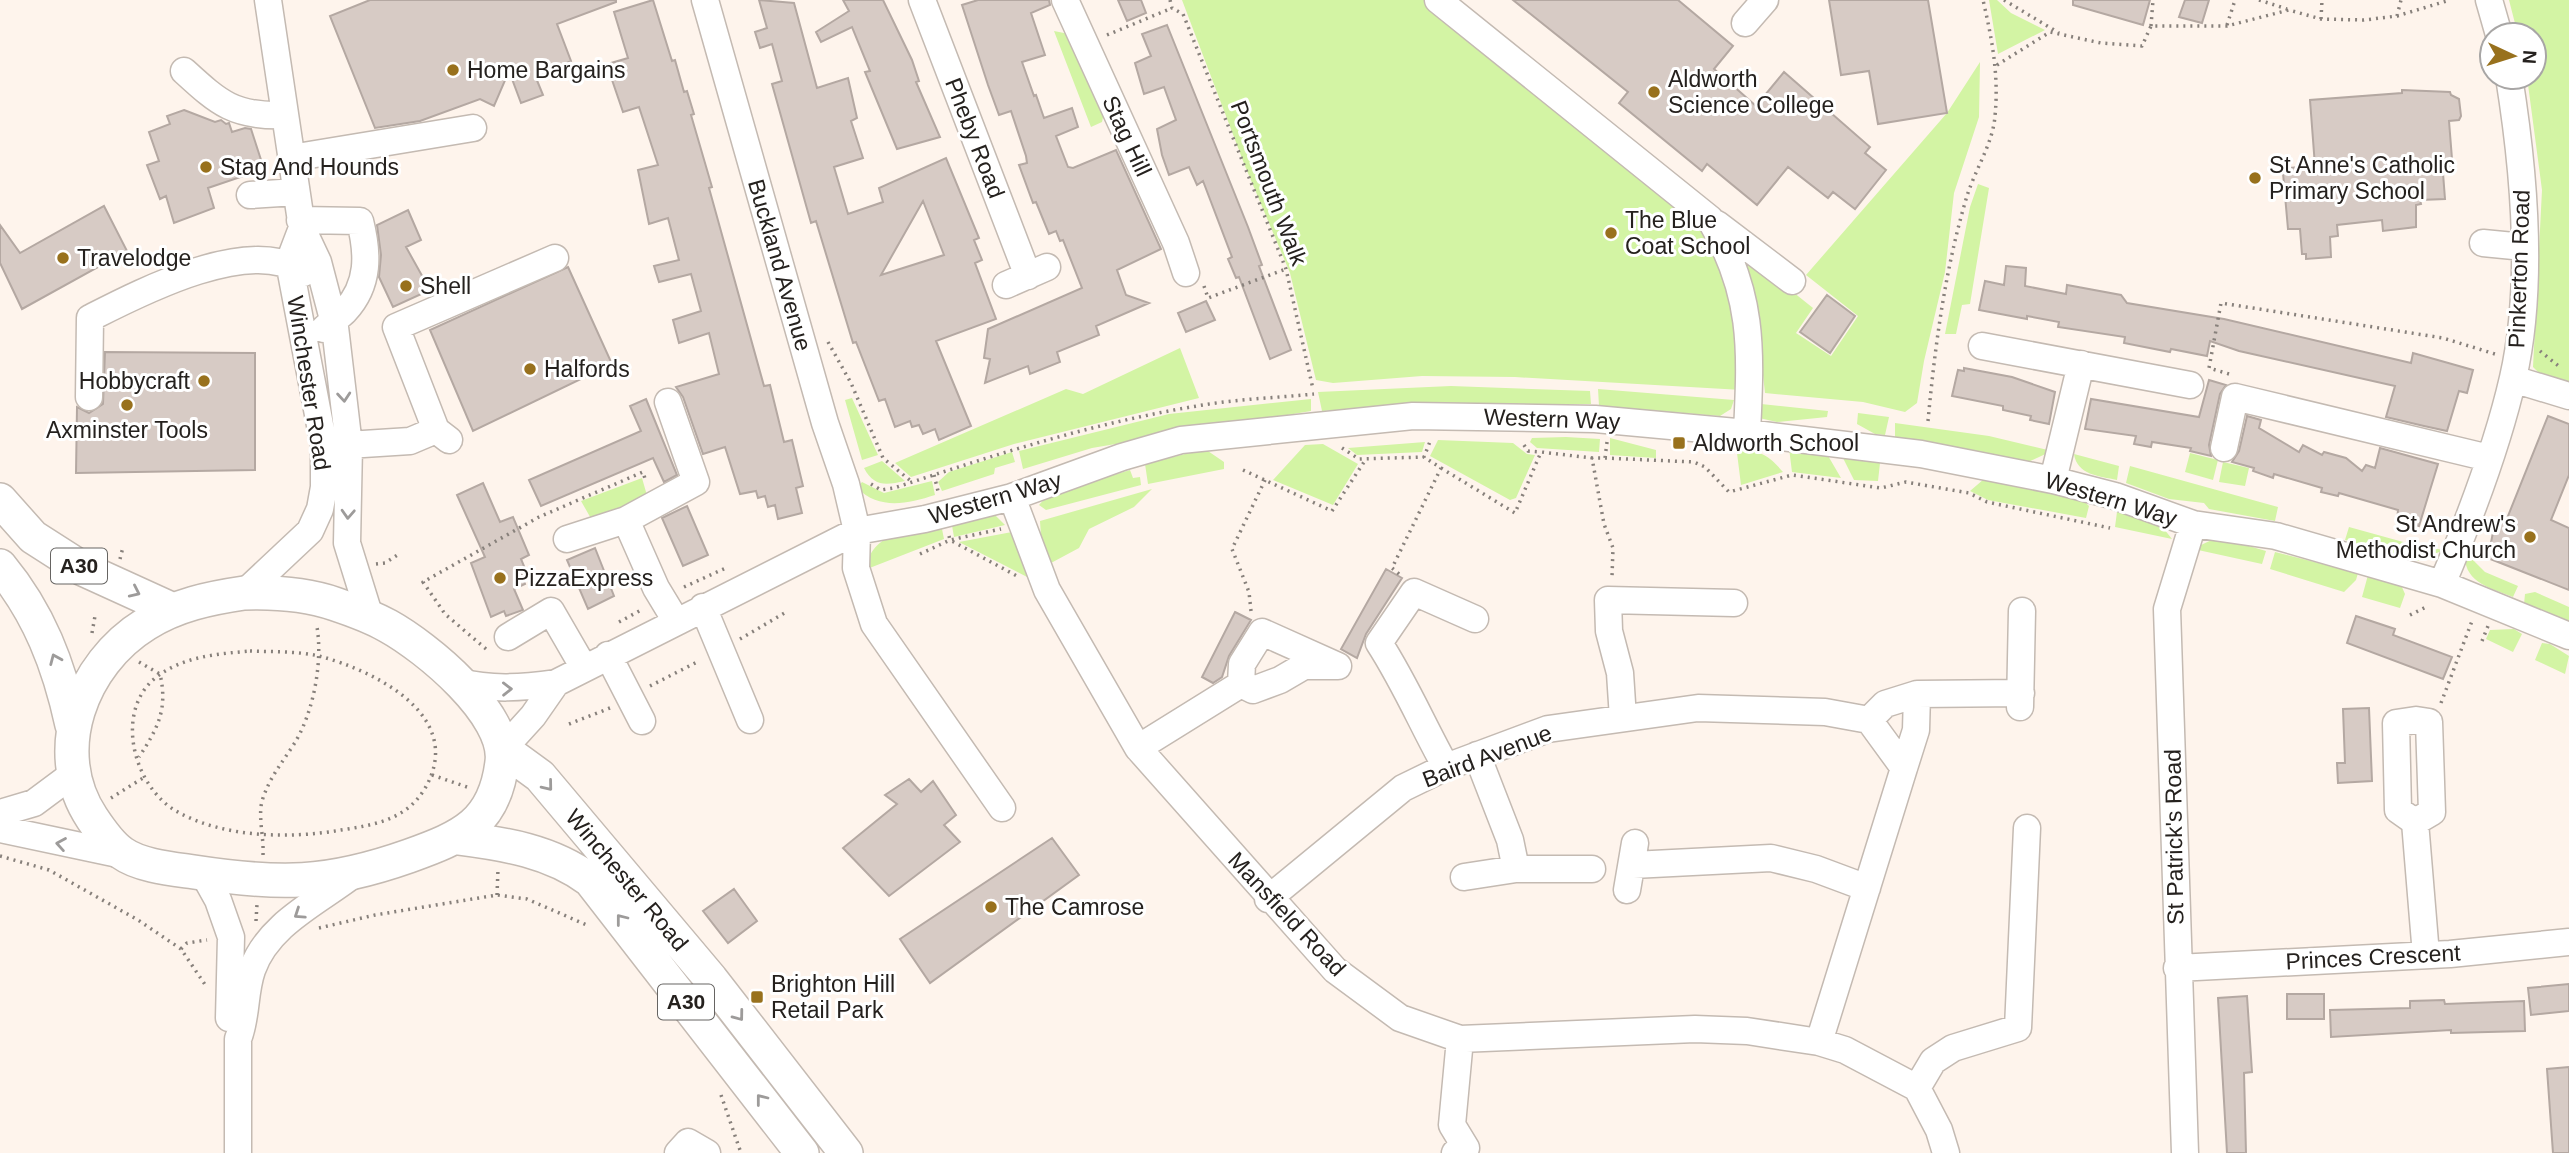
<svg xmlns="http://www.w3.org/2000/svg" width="2569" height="1153" font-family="Helvetica,sans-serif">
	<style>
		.green { fill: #d3f4a4 }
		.building { fill: #d7cbc5; stroke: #b4a8a2; stroke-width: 2; fill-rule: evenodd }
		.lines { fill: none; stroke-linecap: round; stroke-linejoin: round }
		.minor-casing { stroke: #c4bab2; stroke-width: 29 }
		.major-casing { stroke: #c4bab2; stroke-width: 36 }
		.path { stroke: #87807b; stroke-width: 3.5; stroke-dasharray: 2 5; stroke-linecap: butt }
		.minor { stroke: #fff; stroke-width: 26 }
		.major { stroke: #fff; stroke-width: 33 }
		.oneway { stroke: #9d9b9a }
		.poi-dot { fill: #98711d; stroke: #fff; stroke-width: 2.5 }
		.labels { text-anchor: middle; stroke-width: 6; stroke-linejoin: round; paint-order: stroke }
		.shield { fill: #fff; stroke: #666462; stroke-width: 2 }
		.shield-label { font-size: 21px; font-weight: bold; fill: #25211e }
		.poi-label { font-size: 23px; fill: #25211e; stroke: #fff; text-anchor: start }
		.street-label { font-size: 23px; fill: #25211e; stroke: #fff }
	</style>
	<rect width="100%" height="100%" fill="#fef4ec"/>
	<path class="green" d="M1182,0H1424L1691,209L1730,274L1742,390L1515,377L1422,376L1333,383L1316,380L1290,273L1245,166Z
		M1989,0H1997L2011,13L2045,30L1998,54Z
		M2509,0H2569V387L2541,375L2533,367L2542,190L2527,77H2534V35H2518Z
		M1054,31L1069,34L1104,113L1102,122L1091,127Z
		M1980,62L1979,117L1954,193L1945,272L1924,361L1917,403L1905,412L1863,402L1765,393L1759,339L1727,239L1813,308L1796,333L1831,356L1858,316L1806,275L1947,113Z
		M1978,184L1989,188L1970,304L1962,305L1956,334H1945L1970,207Z
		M1180,348L1199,398L1014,444L911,477L895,463L1066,389L1083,394Z
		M1451,386L1590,391L1591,404H1430L1322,411L1318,392Z
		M1598,389L1734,400L1731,409L1720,416L1599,406Z
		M852,398L878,455L862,460L845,400Z
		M1311,399V411L1092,448L1023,469L1019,451L1169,414Z
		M1752,403L1828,411L1827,417L1777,422L1759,418Z
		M1858,413L1889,417L1885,435L1875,434L1857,424Z
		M1895,423L1989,436L2052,451L2026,463L1895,438Z
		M1566,437L1600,439L1599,452L1537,448L1530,442L1532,438Z
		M1610,438L1656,450V458L1610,455Z
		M1438,440L1513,443L1527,454L1535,455L1516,498L1510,500L1430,456Z
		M1425,442L1422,452L1357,455L1348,448Z
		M1323,444L1358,464L1333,505L1273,480L1305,445Z
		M1789,448L1827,454L1841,478L1792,472Z
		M1205,449L1224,462V469L1148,484L1145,464Z
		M1742,451C1763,451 1770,457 1783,472L1741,485L1737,453Z
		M1012,452L1015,462L995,468L994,474L942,491L938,482L949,472Z
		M2190,453L2218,460L2213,480L2185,472Z
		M2074,454L2119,466L2117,480C2099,476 2077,475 2074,454Z
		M1842,456L1877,460L1880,463L1878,481L1854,480Z
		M882,461L905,481C886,485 874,487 864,468Z
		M2223,462L2249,468L2245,486L2219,482Z
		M2130,466L2278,507L2275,521L2209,509L2204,503L2169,499L2126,483Z
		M1130,470L1133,478L1140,477L1141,485L1046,510L1039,505L1048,495Z
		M642,478L648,499L593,522L581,501Z
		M1984,479L2084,501L2089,506L2086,518L1988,500L1970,491Z
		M932,481L935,495C907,504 879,510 857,488L862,482L884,493Z
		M1152,489L1134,507L1089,529L1079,548L1051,563L1041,536L1040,521Z
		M2117,512L2160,524L2172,539L2115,527Z
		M994,514L1005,525L954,537L951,520Z
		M940,519L944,539L867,569C868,534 915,527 940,519Z
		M2349,527L2414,545L2444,550L2417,561L2345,540Z
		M1012,532L1029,578L959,542Z
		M2218,537L2266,551L2262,564L2198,550L2201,545Z
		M2275,552L2358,573L2356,580L2344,592L2270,569Z
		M2465,557H2470L2485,572L2518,586L2513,597C2493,589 2465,583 2465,557Z
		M2368,575L2401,585L2405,594L2400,608L2362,597Z
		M2535,592L2569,607V623L2524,604L2525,594Z
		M2514,629L2522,634L2513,652L2486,639L2490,630Z
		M2542,643L2550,644L2569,656L2565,674L2535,660Z"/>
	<path class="building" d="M370,0H616V2L557,24L571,61L536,78L543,95L521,103L509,71L494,106L480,99L420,121L375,128L330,16Z
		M653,0L672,61L675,60L684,92L687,91L694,114L691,115L712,187L709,188L764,386L770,385L784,442L792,440L803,486L796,488L802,513L778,519L775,505L768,507L765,496L758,498L756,491L740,494L725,447L703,454L683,397L676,387L719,374L709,333L679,343L673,320L701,311L691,274L659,282L654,266L679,260L668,218L649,224L638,170L658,165L639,107L623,112L610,74L614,72L611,63L628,58L614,12Z
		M759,0L794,3L817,88L848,78L857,118L851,121L863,158L834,167L848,214L883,202L879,188L946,158L979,238L974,240L982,260L975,263L996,319L936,341L971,426L939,440L935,429L923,434L919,425L912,427L910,421L895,427L885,399L879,401L856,342L853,343L816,221L811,223L772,84L782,81L772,44L760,48L755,32L767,28ZM923,201L944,255L881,275Z
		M843,0H883L912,60L919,81L916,82L940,137L897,149L865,72L870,71L852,27L821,42L816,32L849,11Z
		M978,0H1049L1050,5L1031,13L1045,55L1022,62L1034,96L1036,95L1044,118L1072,108L1078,127L1056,136L1068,167L1073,168L1116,150L1161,249L1117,270L1126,295L1149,303L1096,326L1099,335L1057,352L1060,362L1030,374L1028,366L985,383L990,359L984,358L988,329L1082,288L1063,240L1060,241L1056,231L1049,234L1036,202L1033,203L1019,165L1027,163L1026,156L1011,111L999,115L988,85L962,5Z
		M1118,0H1141L1146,13L1127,21Z
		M1513,0H1678L1733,46L1714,69L1756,106L1784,72L1870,147L1865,153L1886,170L1855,209L1833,192L1828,198L1788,167L1757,205L1707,164L1702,171L1619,103L1628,92Z
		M1829,0H1928L1947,113L1878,124L1869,71L1841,75Z
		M2073,0H2150L2143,25L2073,5Z
		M2185,0H2209L2202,23L2179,17Z
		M1167,25L1248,227L1262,265L1259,266L1291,350L1270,359L1239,277L1236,278L1228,259L1232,257L1203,181L1197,185L1189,167L1169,175L1162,155L1157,129L1176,120L1164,87L1144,94L1135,63L1151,56L1142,34Z
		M2402,90L2450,92L2451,95L2459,99L2461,116L2459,120L2449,121L2452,159L2450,160L2451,172L2443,173L2445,199L2420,200L2421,204L2416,205V227L2383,231L2382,220L2337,225L2338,236L2330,237L2331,257L2306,259V254H2302L2300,229H2288L2283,173L2288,172L2289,168L2315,166L2310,100L2402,93Z
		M184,110L215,122L221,120L226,124L229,123L232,132L245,128L251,129L264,169L208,188L214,208L174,223L166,196L160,199L147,165L159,161L149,132L170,124L167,116Z
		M104,206L127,251L22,309L0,263V225L20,253Z
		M408,210L421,240L406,247L430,290L393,307L379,277L381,255L377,225Z
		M2006,266L2026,268L2025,286L2066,294L2067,285L2121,295L2127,303L2224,319L2411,363L2413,353L2473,370L2467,393L2459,391L2447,431L2424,426L2386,417L2395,386L2239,351L2210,341L2207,356L2171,349L2170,352L2124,343L2125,337L2058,327L2059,322L2027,316V319L1979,310L1985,281L2004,285Z
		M568,267L612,364L473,431L430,330Z
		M1827,295L1855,316L1830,353L1800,332Z
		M1206,301L1215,320L1186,332L1178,313Z
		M105,352L255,353V470L76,473L77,407L89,413L103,404Z
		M1964,368L2012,377L2055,392L2049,424L2030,420L2031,416L2003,410V406L1952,396L1958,370L1964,371Z
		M2209,380L2226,385L2220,394L2209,445L2211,456L2190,451L2191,448L2152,442L2151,447L2134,444L2136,436L2085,429L2091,399L2199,417Z
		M646,399L677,475L664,482L653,458L541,506L529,480L641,431L630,406Z
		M2247,416L2261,420L2259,428L2299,452L2303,445L2322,455L2324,452L2346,458L2362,471L2366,465L2375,468L2380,448L2438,464L2419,526L2397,521L2398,510L2339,493L2338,496L2321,492L2322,488L2274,474L2273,478L2253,471L2254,468L2232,462L2239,451Z
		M2548,416L2569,424V475L2551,520L2569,528V590L2488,558L2494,527H2500L2503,519L2506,521Z
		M483,483L500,522L513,517L529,555L521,559L526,571L521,572L525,584L514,589L523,610L506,616L504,611L491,617L471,563L485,557L457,495Z
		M687,506L708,555L683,566L662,518Z
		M595,548L614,596L588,609L567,560Z
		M1386,569L1402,578L1366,634L1357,658L1341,649Z
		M1235,612L1251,620L1229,656L1222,677L1213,683L1202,677Z
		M2356,616L2395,629L2393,635L2452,657L2443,679L2347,643Z
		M2369,708L2372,781L2338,783L2337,763H2345L2343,709Z
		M909,779L921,792L933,781L956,815L944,825L960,842L889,896L843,848L897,804L885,795Z
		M1052,838L1079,875L930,983L900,939Z
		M734,889L757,921L728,943L703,911Z
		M2569,984V1011L2531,1015L2528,988Z
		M2287,994H2324V1019H2287Z
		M2247,996L2252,1072L2244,1073L2246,1153H2227L2218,998Z
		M2444,1000L2445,1004L2524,1001L2525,1031L2451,1033V1030L2331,1037L2330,1010L2410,1008V1001Z
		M2569,1067V1153H2553L2547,1069Z"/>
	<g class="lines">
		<defs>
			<path id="minor" d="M268,0L302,228L318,262L335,327L349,446L347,543L370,617
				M705,0L825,423L846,484L857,531L856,568L874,624L1002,808
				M922,0L1028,276
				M1065,0L1176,243L1186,273
				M1438,0L1710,219C1754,295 1751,348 1747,433
				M2489,0L2499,35
				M1745,23L1765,0
				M184,71C219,103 234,117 285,115
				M291,158L473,128
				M250,195L296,192
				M300,220L360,221C368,253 370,284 345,311C339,317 331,322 324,329
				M1717,224L1792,281
				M2483,243L2524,247
				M1006,285L1047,267
				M1982,346L2190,385
				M2513,379L2569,396
				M89,397L90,318C139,293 252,234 303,273
				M449,440L436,430L396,327L555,258
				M332,446L410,441L436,430
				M2224,448L2235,397L2489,458
				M2053,480L2081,364
				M1012,497L1047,590L1138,748L1335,970L1400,1018L1460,1039L1695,1029L1747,1031L1819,1042L1845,1050L1917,1088L1939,1130L1946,1153
				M626,520L656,588L676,621
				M567,539L626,520L696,482L668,402
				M2442,584C2470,518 2497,448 2513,378C2534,286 2524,170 2509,77
				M244,593L310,531L320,509L324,487V446L289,262L302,228
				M703,607L750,720
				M1262,632L1338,666H1304L1280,680L1253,690L1241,684L1242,664Z
				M508,637L551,611L584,668
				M608,655L642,721
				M458,682C493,690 521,688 556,683L857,531L925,519L1012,497L1122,457L1181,440L1413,416L1595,419L1747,433L1921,454L2053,480L2115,496L2193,524L2276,536L2442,584L2569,636
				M2020,707L2022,611
				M1623,718L1620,673L1609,631L1608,600L1734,603
				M1869,720L1885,704L1917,694L2021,693
				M1138,748L1241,684
				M503,749L533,716L556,683
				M1477,755L1510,840L1516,869
				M1446,767C1423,726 1405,683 1379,643L1414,592L1475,619
				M1904,768L1916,730L1917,694
				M0,813L34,803L73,774
				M2415,822L2432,812L2429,722L2416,720L2396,723L2398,810L2415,822L2426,955
				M0,829L123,855
				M1633,865L1771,858L1816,869L1867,888
				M203,873L218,900L231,937L229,1018
				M1464,877L1516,869H1592
				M1627,890L1635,843
				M1268,899L1403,788L1446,767L1548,729L1698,708L1825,712L1869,720L1904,768L1819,1042
				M2177,968L2450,954L2569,942
				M1917,1088L1933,1061L1953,1048L2018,1028L2027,828
				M238,1153V1039C247,1017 244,993 252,970C268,924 318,902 354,874
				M678,1153L688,1142L707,1153
				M1455,1153L1466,1148L1452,1125L1460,1039
				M2185,1153L2167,609L2193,524"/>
			<path id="major" d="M0,500L33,537L83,569L173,610
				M0,566C39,613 59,665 72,725
				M244,593C274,592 306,594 335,604C353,610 372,617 388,626C426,647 508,714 502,762C495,823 462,837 409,856C327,885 279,885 194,872C173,869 140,866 122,853C110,845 100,830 92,818C48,752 81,664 146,624C176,605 210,598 244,593Z
				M503,749L540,776L711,979L846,1153
				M458,838C505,844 551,851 590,880L802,1153"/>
		</defs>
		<use href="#minor" class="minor-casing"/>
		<use href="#major" class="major-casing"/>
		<path class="path" d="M1170,0L1172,8L1183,14L1286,269L1313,389
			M2004,0L2059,33
			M2259,0L2287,9
			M2397,16L2401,0
			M2321,19L2322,0
			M2227,25L2235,0
			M2151,26L2153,0
			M1107,35L1172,8
			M1997,65L2050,32L2101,43L2142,46L2151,26H2227L2289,10L2321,19L2364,20L2397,16L2450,0
			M1204,286L1208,298L1286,269
			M828,342L851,383L883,458L912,482
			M2540,351L2561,368
			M2229,374L2209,368L2221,303L2443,338L2495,354
			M1928,421C1935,346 1945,269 1967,196C1975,170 1993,143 1995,116C1999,75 1992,39 1983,0
			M1607,442L1605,458H1592L1604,524L1613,548L1612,577
			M1524,445L1528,451L1541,452
			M1342,448L1359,459L1424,457
			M1605,458L1694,462L1705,467L1729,492L1792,475L1881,488L1906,482L1969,493L1987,502L2110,528
			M1441,468L1515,513L1541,452L1592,458
			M1243,470L1332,511L1366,459
			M934,475L938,491
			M871,484L881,490L894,488C994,455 1093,423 1197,406C1235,399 1275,398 1314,394
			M949,536L950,540L1017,576
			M920,554L950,540L1001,529
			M120,559L123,547
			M376,564L385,563L399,554
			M1399,574L1392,568L1441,468L1424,457L1431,439
			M684,587L728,567
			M1251,611L1249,592L1232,549L1265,480
			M2410,615L2428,606
			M619,622L643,609
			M92,633L95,616
			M740,639L788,611
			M2482,641L2488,626
			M486,649L445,614L423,582L539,517L643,472L646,482
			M250,651C273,652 297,651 319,656C376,671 468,717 424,790C405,820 374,825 341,830C290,839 223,838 176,811C132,785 113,708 159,675C186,656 218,654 250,651Z
			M139,662L160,674C168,709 158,728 139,757
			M650,686L699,661
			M2441,703L2472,621
			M569,724L610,708
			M432,775L470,788
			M111,798L143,778
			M263,855C264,837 258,818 262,801C269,778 282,763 294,744C313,714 323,663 317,627
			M0,856L49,870L138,920L181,949L206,986
			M497,895L498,869
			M256,921L257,904
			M319,928L375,915L497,895L527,899L589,926
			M181,949L187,943L207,940
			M721,1095L741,1153"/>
		<use href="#minor" class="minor"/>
		<use href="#major" class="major"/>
	</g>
	<defs><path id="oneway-chevron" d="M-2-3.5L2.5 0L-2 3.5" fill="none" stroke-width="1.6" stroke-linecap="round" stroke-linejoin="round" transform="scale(1.75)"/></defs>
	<g class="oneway">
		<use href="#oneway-chevron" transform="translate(344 397) rotate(85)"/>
		<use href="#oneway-chevron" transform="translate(348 514) rotate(93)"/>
		<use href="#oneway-chevron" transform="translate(135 592) rotate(25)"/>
		<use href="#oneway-chevron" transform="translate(55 659) rotate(-113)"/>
		<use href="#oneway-chevron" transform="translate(507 689) rotate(-1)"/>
		<use href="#oneway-chevron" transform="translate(548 786) rotate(51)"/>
		<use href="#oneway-chevron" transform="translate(61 844) rotate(-170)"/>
		<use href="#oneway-chevron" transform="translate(299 914) rotate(146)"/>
		<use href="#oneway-chevron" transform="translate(621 919) rotate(-128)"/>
		<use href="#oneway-chevron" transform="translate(739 1016) rotate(53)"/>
		<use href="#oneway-chevron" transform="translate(761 1099) rotate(-128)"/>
	</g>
	<g class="poi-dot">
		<circle cx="453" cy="70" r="7"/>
		<circle cx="1654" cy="92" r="7"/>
		<circle cx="206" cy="167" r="7"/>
		<circle cx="2255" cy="178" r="7"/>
		<circle cx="1611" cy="233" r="7"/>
		<circle cx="63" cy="258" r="7"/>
		<circle cx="406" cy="286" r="7"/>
		<circle cx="530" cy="369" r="7"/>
		<circle cx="204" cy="381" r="7"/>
		<circle cx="127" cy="405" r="7"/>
		<rect x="1672" y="436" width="14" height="14" rx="3.5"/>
		<circle cx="2530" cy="537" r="7"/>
		<circle cx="500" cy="578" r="7"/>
		<circle cx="991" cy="907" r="7"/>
		<rect x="750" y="990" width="14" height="14" rx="3.5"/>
	</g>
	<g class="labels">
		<g class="shield">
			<rect x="51" y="548.5" width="56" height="35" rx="5"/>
			<rect x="658" y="984.5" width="56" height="35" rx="5"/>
		</g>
		<g class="shield-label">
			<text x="79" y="573">A30</text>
			<text x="686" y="1009">A30</text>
		</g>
		<g class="poi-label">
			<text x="467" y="78">Home Bargains</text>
			<text x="1668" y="87">Aldworth<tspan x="1668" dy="26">Science College</tspan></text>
			<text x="2269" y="173">St Anne's Catholic<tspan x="2269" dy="26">Primary School</tspan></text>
			<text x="220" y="175">Stag And Hounds</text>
			<text x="1625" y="228">The Blue<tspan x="1625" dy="26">Coat School</tspan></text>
			<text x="77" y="266">Travelodge</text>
			<text x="420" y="294">Shell</text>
			<text x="544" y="377">Halfords</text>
			<text x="190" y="389" text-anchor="end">Hobbycraft</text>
			<text x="127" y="438" text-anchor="middle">Axminster Tools</text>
			<text x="1693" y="451">Aldworth School</text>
			<text x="2516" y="532" text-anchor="end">St Andrew's<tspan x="2516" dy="26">Methodist Church</tspan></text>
			<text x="514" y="586">PizzaExpress</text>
			<text x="1005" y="915">The Camrose</text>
			<text x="771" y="992">Brighton Hill<tspan x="771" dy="26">Retail Park</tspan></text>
		</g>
		<g class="street-label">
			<text transform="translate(1127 136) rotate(65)" y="8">Stag Hill</text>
			<text transform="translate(975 138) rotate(69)" y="8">Pheby Road</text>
			<text transform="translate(1269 183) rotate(69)" y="8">Portsmouth Walk</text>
			<text transform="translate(780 265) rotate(74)" y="8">Buckland Avenue</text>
			<text transform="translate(2519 269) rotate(-88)" y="8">Pinkerton Road</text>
			<text transform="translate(309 383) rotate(81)" y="8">Winchester Road</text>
			<text transform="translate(1552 419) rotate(2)" y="8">Western Way</text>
			<text transform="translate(995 498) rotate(-16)" y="8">Western Way</text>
			<text transform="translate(2111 499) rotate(17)" y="8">Western Way</text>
			<text transform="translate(1487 756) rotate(-21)" y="8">Baird Avenue</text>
			<text transform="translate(2174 837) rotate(-91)" y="8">St Patrick's Road</text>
			<text transform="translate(627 880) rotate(50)" y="8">Winchester Road</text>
			<text transform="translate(1287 914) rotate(47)" y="8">Mansfield Road</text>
			<text transform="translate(2373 957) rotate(-3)" y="8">Princes Crescent</text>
		</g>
	</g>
	<g transform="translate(2513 56) rotate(94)"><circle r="33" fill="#ffffff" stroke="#a8a6a5" stroke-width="2"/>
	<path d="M0-5L12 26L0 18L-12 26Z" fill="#98711d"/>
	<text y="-10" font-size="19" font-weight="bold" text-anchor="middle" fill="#25211e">N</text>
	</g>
</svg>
